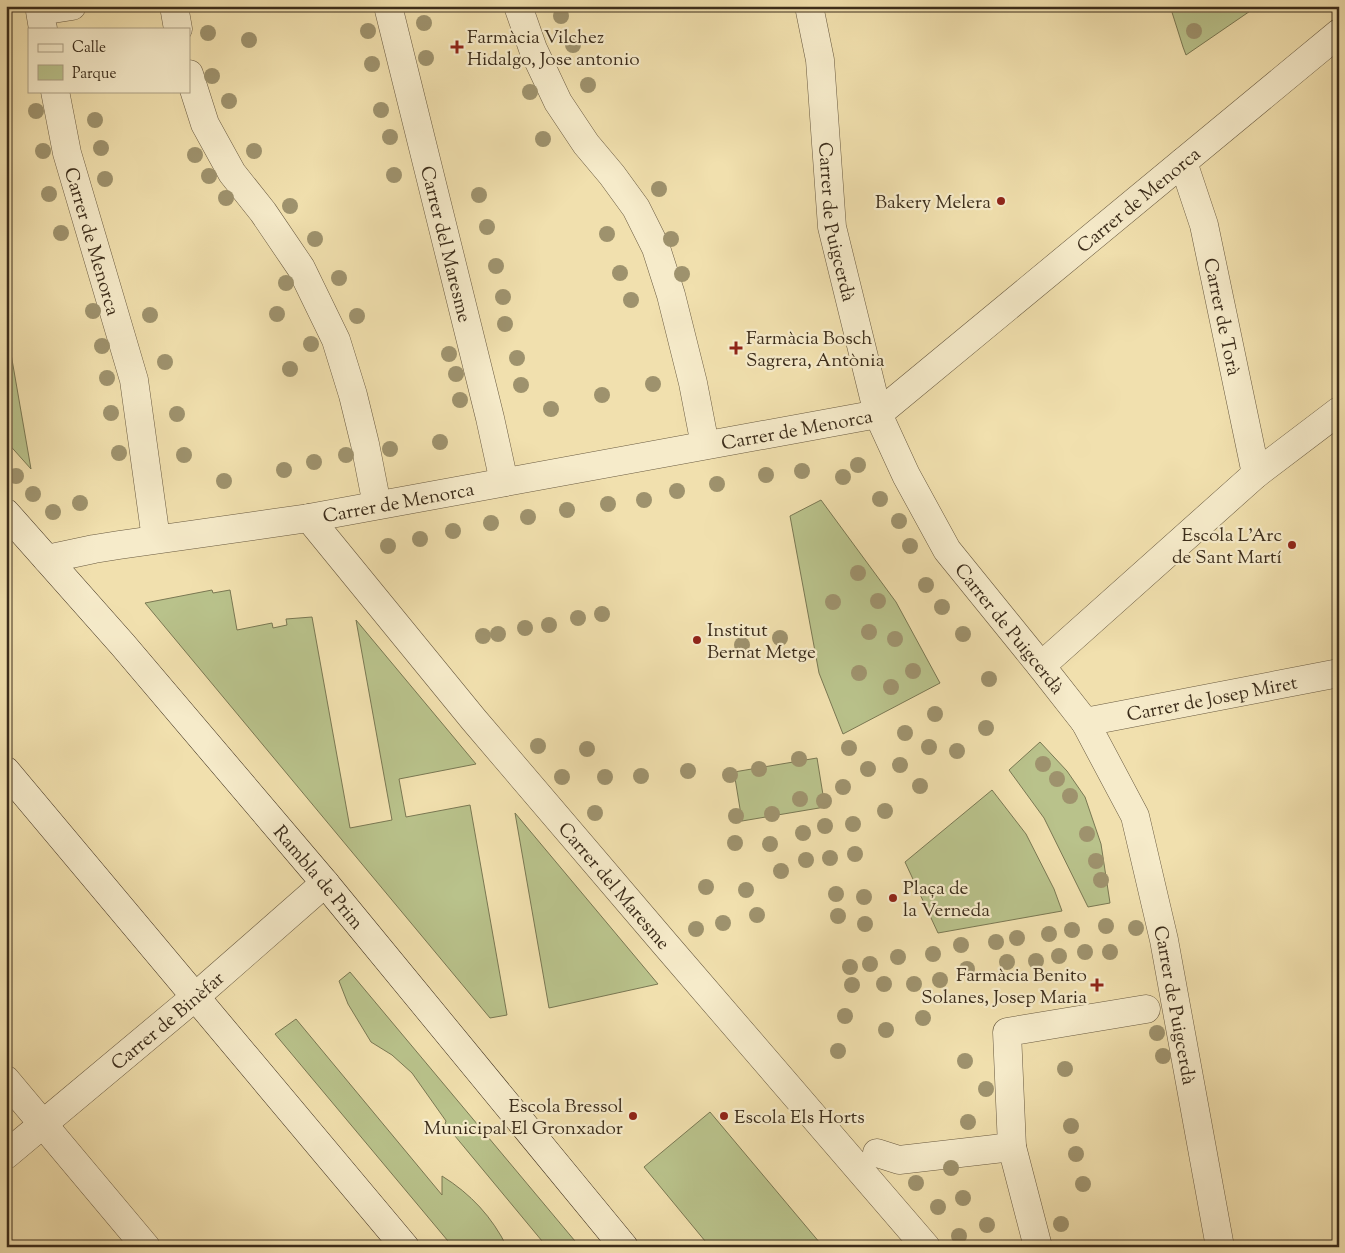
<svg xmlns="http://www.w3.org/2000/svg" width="1345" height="1253" font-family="'Sorts Mill Goudy',serif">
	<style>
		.green { fill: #b9c28b; stroke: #7a7853 }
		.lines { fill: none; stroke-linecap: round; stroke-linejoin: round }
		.street-casing { stroke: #695a40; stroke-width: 29 }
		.secondary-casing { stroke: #3c2d1b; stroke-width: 29 }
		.street { stroke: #f6ebca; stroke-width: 28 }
		.secondary { stroke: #f6ebca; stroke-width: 28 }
		.tree { fill: #9e926d }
		.poi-dot { fill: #8f2418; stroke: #f6ebca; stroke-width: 2 }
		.labels { text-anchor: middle; stroke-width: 4.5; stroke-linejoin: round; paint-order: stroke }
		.poi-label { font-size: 19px; fill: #3c2d1b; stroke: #f6ebca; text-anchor: start }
		.street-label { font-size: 19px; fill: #3c2d1b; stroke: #f6ebca }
	</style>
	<rect width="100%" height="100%" fill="#f1e0ae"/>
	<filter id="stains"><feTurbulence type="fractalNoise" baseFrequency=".004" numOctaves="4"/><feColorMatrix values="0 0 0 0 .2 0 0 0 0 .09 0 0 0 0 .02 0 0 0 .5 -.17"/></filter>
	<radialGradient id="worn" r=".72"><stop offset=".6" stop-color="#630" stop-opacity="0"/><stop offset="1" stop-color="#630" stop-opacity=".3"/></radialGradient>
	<path class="green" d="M1170,6H1256V7L1186,55L1183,47Z
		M6,325L31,469L6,441Z
		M821,500L896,602L940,683L843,734L819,673L790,516Z
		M212,590L213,593L230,590L237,630L272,623L273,628L287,625L286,619L312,617L350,828L392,820L356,620L476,764L399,779L406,817L470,805L507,1015L490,1018L145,603Z
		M1040,742L1067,771L1085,797L1101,844L1110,903L1088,907L1044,818L1009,770Z
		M817,758L825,807L742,821L734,772Z
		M992,790L1026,834L1054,889L1062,911L938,933L905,862Z
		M515,813L658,984L549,1008Z
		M350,972L580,1247H547L445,1124L446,1121L412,1073L392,1055L371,1042L348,1004L339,981Z
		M296,1019L442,1195V1176C471,1194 492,1217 507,1247H453L275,1034Z
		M710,1112L820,1243L816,1247H710L644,1167Z"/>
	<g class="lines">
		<defs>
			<g id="street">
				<path d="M174,6L178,29"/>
				<path id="s1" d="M388,6L490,418L504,482"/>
				<path d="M518,6L533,49L558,102L586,144L612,175L636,208L656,248L671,295L693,383L705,445"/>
				<path id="s2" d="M809,6L820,60L832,227L878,414L906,475L947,550L1041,666L1085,722L1135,816L1164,940L1220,1247"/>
				<path d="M43,29L40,11L72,6"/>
				<path d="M189,74L205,124L232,173L263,212L301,268L336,340L353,395L365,444L377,505"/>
				<path id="s3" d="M55,91L67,153L134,380L156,539"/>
				<path id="s4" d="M1183,162L1204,225L1256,474"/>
				<path id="s5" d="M309,518L474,720L666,945L926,1247"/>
				<path id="s6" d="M47,559L94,549L119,545L309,518L878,414L1339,33"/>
				<path d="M1041,666L1256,474L1339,411"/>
				<path id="s7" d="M1085,722L1339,673"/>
				<path d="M6,1080L146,1247"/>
				<path d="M1012,1147L1038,1247"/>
				<path d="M877,1153L899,1160L1012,1147L1007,1032L1146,1009"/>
				<path id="s8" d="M6,1155L195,997L325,883"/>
			</g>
			<g id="secondary">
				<path id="s9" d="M6,513L123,645L325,883L624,1247"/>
				<path d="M6,771L405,1247"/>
			</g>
		</defs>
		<use href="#street" class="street-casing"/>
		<use href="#secondary" class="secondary-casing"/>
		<use href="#street" class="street"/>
		<use href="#secondary" class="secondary"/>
	</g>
	<g class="tree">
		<circle cx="561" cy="16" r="8"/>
		<circle cx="424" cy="23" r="8"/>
		<circle cx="368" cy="31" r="8"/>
		<circle cx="1194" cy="31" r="8"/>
		<circle cx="208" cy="33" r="8"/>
		<circle cx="249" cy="40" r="8"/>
		<circle cx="573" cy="45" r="8"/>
		<circle cx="426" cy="58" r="8"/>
		<circle cx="372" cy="64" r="8"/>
		<circle cx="212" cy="76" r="8"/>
		<circle cx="588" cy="85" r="8"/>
		<circle cx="530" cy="92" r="8"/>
		<circle cx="229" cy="101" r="8"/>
		<circle cx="381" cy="110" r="8"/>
		<circle cx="36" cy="111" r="8"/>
		<circle cx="95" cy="120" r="8"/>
		<circle cx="390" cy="137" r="8"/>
		<circle cx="543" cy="139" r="8"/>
		<circle cx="101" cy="148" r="8"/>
		<circle cx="43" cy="151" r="8"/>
		<circle cx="254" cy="151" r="8"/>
		<circle cx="195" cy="155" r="8"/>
		<circle cx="394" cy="175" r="8"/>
		<circle cx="209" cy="176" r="8"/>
		<circle cx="105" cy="179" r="8"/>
		<circle cx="659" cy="189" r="8"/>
		<circle cx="49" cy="194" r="8"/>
		<circle cx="479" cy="195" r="8"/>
		<circle cx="226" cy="198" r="8"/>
		<circle cx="290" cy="206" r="8"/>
		<circle cx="487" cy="227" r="8"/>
		<circle cx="61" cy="233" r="8"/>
		<circle cx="607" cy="234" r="8"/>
		<circle cx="315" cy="239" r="8"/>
		<circle cx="671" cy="239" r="8"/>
		<circle cx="496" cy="266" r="8"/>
		<circle cx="620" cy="273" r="8"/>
		<circle cx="682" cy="274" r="8"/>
		<circle cx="339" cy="278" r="8"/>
		<circle cx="286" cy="283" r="8"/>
		<circle cx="503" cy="297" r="8"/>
		<circle cx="631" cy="300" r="8"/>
		<circle cx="93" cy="311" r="8"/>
		<circle cx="277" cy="314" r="8"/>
		<circle cx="150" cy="315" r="8"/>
		<circle cx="357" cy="316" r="8"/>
		<circle cx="505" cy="324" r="8"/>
		<circle cx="311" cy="344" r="8"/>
		<circle cx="102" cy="346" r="8"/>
		<circle cx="449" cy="354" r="8"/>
		<circle cx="517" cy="358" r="8"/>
		<circle cx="165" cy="362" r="8"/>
		<circle cx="290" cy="369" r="8"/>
		<circle cx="456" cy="374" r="8"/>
		<circle cx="107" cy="378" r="8"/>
		<circle cx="653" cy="384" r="8"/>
		<circle cx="521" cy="385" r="8"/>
		<circle cx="602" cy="395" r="8"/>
		<circle cx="460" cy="400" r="8"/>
		<circle cx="551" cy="409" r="8"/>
		<circle cx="111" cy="413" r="8"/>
		<circle cx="177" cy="414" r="8"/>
		<circle cx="440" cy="442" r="8"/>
		<circle cx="390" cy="449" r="8"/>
		<circle cx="119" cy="453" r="8"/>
		<circle cx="184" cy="455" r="8"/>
		<circle cx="346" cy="455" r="8"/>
		<circle cx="314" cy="462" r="8"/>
		<circle cx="858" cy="465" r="8"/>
		<circle cx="284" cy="470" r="8"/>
		<circle cx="802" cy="471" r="8"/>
		<circle cx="766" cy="475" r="8"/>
		<circle cx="16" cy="476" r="8"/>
		<circle cx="843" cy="477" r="8"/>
		<circle cx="224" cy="481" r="8"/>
		<circle cx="717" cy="484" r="8"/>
		<circle cx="677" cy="491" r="8"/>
		<circle cx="33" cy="494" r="8"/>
		<circle cx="880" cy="499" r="8"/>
		<circle cx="644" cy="500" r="8"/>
		<circle cx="80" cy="503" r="8"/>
		<circle cx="608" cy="504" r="8"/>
		<circle cx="567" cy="510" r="8"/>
		<circle cx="53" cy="512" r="8"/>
		<circle cx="528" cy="517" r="8"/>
		<circle cx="899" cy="521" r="8"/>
		<circle cx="491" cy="523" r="8"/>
		<circle cx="453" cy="531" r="8"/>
		<circle cx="420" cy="539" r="8"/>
		<circle cx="388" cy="546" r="8"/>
		<circle cx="910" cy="546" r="8"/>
		<circle cx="858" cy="573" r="8"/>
		<circle cx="926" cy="585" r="8"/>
		<circle cx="878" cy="601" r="8"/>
		<circle cx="833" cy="602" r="8"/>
		<circle cx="942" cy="607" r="8"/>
		<circle cx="602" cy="614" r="8"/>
		<circle cx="578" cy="618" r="8"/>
		<circle cx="549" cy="625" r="8"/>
		<circle cx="525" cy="628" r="8"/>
		<circle cx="869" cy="632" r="8"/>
		<circle cx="498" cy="634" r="8"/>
		<circle cx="963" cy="634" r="8"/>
		<circle cx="483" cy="636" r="8"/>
		<circle cx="780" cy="638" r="8"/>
		<circle cx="895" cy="639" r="8"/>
		<circle cx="742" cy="645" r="8"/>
		<circle cx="913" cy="671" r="8"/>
		<circle cx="859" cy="673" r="8"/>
		<circle cx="989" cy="679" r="8"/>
		<circle cx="891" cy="687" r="8"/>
		<circle cx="935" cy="714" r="8"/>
		<circle cx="986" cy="728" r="8"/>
		<circle cx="905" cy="733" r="8"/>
		<circle cx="538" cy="746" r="8"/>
		<circle cx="929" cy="747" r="8"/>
		<circle cx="849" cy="748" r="8"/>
		<circle cx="587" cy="749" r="8"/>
		<circle cx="957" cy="751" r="8"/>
		<circle cx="799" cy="759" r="8"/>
		<circle cx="1043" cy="764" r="8"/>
		<circle cx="900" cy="765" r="8"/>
		<circle cx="759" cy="769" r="8"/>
		<circle cx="868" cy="769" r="8"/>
		<circle cx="688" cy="771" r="8"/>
		<circle cx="730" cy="775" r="8"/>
		<circle cx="641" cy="776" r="8"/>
		<circle cx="562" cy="777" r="8"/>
		<circle cx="605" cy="777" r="8"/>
		<circle cx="1057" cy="779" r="8"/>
		<circle cx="920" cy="786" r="8"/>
		<circle cx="843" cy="787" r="8"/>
		<circle cx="1070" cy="796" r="8"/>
		<circle cx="800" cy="799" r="8"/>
		<circle cx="824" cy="801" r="8"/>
		<circle cx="885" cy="811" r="8"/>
		<circle cx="595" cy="813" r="8"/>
		<circle cx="772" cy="814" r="8"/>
		<circle cx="736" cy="816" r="8"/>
		<circle cx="853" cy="824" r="8"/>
		<circle cx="825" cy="826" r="8"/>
		<circle cx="803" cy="833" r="8"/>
		<circle cx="1087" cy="834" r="8"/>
		<circle cx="735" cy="843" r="8"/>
		<circle cx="770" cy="844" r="8"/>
		<circle cx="855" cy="854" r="8"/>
		<circle cx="830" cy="858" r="8"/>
		<circle cx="806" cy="860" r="8"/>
		<circle cx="1096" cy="861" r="8"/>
		<circle cx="781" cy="871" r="8"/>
		<circle cx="1101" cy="880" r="8"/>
		<circle cx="706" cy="887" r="8"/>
		<circle cx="746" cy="890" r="8"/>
		<circle cx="836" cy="894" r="8"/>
		<circle cx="864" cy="897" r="8"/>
		<circle cx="757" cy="915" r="8"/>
		<circle cx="838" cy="916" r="8"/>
		<circle cx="723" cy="923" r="8"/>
		<circle cx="865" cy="924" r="8"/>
		<circle cx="1106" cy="926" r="8"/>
		<circle cx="1136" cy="928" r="8"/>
		<circle cx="696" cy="929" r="8"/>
		<circle cx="1072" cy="930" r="8"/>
		<circle cx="1049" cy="934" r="8"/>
		<circle cx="1017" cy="938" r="8"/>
		<circle cx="996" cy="942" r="8"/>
		<circle cx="961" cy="945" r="8"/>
		<circle cx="1085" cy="952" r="8"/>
		<circle cx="1110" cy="952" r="8"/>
		<circle cx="933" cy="954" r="8"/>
		<circle cx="1059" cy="956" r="8"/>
		<circle cx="898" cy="957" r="8"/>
		<circle cx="1036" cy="961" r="8"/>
		<circle cx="1007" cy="962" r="8"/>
		<circle cx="870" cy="964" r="8"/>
		<circle cx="850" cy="967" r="8"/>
		<circle cx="967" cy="969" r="8"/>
		<circle cx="940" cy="980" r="8"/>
		<circle cx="884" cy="984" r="8"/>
		<circle cx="914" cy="984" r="8"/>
		<circle cx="852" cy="985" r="8"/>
		<circle cx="845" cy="1016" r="8"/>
		<circle cx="923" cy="1018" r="8"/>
		<circle cx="886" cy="1030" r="8"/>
		<circle cx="1157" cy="1033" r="8"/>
		<circle cx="838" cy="1051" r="8"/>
		<circle cx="1163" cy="1056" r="8"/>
		<circle cx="965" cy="1061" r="8"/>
		<circle cx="1065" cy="1069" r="8"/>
		<circle cx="986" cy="1089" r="8"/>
		<circle cx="968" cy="1122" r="8"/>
		<circle cx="1071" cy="1126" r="8"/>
		<circle cx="1076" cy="1154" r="8"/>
		<circle cx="951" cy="1168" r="8"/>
		<circle cx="916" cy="1183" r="8"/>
		<circle cx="1083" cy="1184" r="8"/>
		<circle cx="963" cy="1198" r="8"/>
		<circle cx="938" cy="1207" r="8"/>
		<circle cx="1061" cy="1224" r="8"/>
		<circle cx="987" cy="1225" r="8"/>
		<circle cx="959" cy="1236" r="8"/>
	</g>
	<g class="poi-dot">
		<path d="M454.5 39.5h5v5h5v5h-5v5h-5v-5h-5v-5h5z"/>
		<circle cx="1001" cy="201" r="5"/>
		<path d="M733.5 340.5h5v5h5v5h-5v5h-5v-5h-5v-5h5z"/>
		<circle cx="1292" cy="545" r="5"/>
		<circle cx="697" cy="640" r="5"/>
		<circle cx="893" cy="898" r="5"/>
		<path d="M1094.5 977.5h5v5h5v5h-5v5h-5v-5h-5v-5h5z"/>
		<circle cx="633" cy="1116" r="5"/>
		<circle cx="724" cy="1116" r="5"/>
	</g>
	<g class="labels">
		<g class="poi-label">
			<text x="467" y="43">Farmàcia Vilchez<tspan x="467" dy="22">Hidalgo, Jose antonio</tspan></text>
			<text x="991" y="208" text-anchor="end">Bakery Melera</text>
			<text x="746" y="344">Farmàcia Bosch<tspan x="746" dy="22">Sagrera, Antònia</tspan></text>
			<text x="1282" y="541" text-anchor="end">Escola L'Arc<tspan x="1282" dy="22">de Sant Martí</tspan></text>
			<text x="707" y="636">Institut<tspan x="707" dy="22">Bernat Metge</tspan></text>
			<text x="903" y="894">Plaça de<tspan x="903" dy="22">la Verneda</tspan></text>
			<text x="1087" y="981" text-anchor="end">Farmàcia Benito<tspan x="1087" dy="22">Solanes, Josep Maria</tspan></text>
			<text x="623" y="1112" text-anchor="end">Escola Bressol<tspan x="623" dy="22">Municipal El Gronxador</tspan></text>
			<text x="734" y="1123">Escola Els Horts</text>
		</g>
		<g class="street-label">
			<text dy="7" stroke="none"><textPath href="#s6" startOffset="1181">Carrer de Menorca</textPath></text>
			<text dy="7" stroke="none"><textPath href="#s2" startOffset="218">Carrer de Puigcerdà</textPath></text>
			<text dy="7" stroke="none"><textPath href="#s3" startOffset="155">Carrer de Menorca</textPath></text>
			<text dy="7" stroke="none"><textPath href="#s1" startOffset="245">Carrer del Maresme</textPath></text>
			<text dy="7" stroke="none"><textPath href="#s4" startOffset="160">Carrer de Torà</textPath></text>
			<text dy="7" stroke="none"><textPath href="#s6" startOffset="761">Carrer de Menorca</textPath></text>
			<text dy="7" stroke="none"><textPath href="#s6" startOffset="356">Carrer de Menorca</textPath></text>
			<text dy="7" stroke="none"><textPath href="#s2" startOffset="668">Carrer de Puigcerdà</textPath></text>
			<text dy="7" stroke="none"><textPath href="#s7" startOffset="129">Carrer de Josep Miret</textPath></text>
			<text dy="7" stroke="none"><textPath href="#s9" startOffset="480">Rambla de Prim</textPath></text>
			<text dy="7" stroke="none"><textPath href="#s5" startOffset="478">Carrer del Maresme</textPath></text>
			<text dy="7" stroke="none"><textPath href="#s2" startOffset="1088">Carrer de Puigcerdà</textPath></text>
			<text dy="7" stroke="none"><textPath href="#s8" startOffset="210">Carrer de Binèfar</textPath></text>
		</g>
	</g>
	<rect width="1345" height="1253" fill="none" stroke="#f1e0ae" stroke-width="25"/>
	<rect x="8" y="8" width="1330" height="1238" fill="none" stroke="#3c2d1b" stroke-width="2.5"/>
	<rect x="12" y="12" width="1320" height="1228" fill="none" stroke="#3c2d1b"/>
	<rect x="28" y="28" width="162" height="65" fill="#f6ebca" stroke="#ac9f84"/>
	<rect x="38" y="44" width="25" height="8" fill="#f6ebca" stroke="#ac9f84"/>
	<text x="72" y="52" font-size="15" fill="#3c2d1b">Calle</text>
	<rect x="38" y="65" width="25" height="15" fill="#b9c28b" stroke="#ac9f84"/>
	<text x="72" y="78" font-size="15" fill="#3c2d1b">Parque</text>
	<rect width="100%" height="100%" filter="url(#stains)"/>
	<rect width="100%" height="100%" fill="url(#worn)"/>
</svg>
